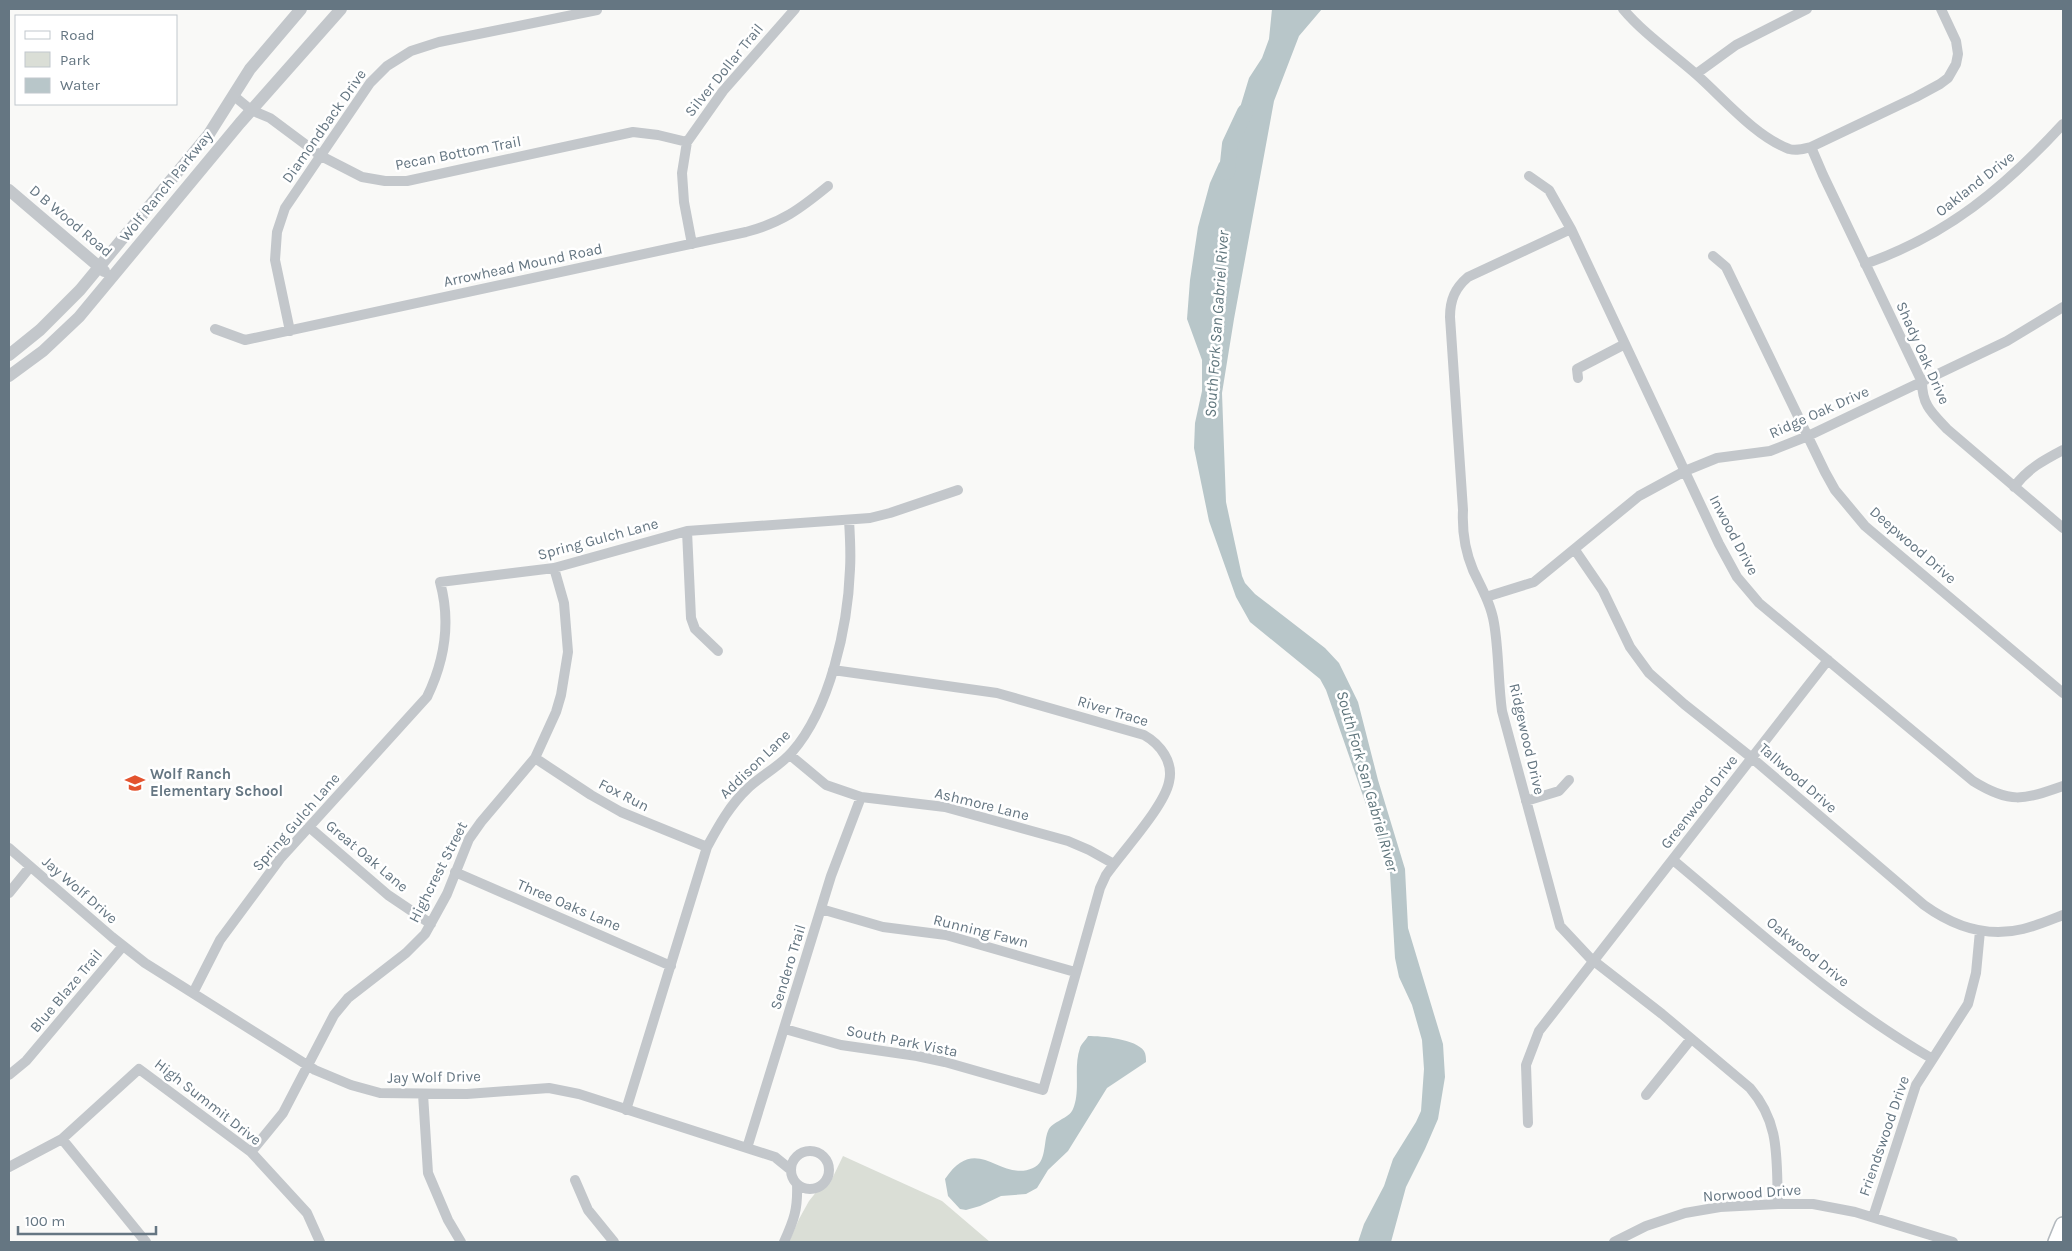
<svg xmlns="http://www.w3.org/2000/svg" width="2072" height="1251" font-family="Karla,sans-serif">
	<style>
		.green { fill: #daded6 }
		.water { fill: #b8c6c9 }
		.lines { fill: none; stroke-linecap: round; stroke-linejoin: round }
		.river { stroke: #b8c6c9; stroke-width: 16 }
		.secondary-casing { stroke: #b3b9be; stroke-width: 18 }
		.minor { stroke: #c3c7cb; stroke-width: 10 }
		.tertiary { stroke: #c3c7cb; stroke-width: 12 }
		.secondary { stroke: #fff; stroke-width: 15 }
		.labels { text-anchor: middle; stroke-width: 5; stroke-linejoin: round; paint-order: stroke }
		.street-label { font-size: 15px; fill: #657682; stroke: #fff }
		.poi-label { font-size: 15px; font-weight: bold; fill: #657682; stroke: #fff; text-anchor: start }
		.water-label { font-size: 16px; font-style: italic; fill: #5f757c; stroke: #fff }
	</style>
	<rect width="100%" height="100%" fill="#f9f9f7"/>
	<path class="green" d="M843,1156L942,1201L990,1242H789L799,1219L809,1201L817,1191L830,1183Z"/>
	<path class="water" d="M1272,9H1322L1299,36L1274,101L1234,319L1222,393L1226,502L1242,576L1245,583L1255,594L1325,648L1339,663L1358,702L1378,780L1405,869L1408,928L1443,1044L1445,1077L1438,1119L1425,1149L1406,1187L1391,1242H1358L1364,1224L1384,1186L1393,1159L1416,1122L1421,1111L1424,1069L1422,1040L1412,1005L1399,977L1395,958L1390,873L1326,690L1320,679L1250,622L1236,597L1209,521L1194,448L1195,423L1202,391V360L1187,319L1190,280L1198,227L1210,183L1219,163L1232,149L1235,142L1239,111L1249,78L1262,58L1269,39Z
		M1088,1036C1102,1036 1136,1039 1144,1051C1146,1054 1146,1059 1146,1062L1107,1088L1068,1151L1048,1170L1037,1188L1026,1194L1001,1196L980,1206L966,1210L960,1209L948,1196L945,1179C977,1131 1000,1183 1033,1168C1047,1162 1043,1143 1048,1131C1052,1121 1069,1119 1073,1109C1081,1090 1073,1068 1080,1048C1081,1044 1086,1040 1088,1036Z"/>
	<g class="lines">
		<path class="river" d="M1227,172L1230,144L1245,112"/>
		<defs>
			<path id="secondary" d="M2056,1242L2063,1225"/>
		</defs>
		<use href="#secondary" class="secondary-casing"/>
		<path class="minor" d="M1623,9C1644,34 1672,53 1697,75C1724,99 1755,136 1789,149C1797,151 1803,149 1811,147L1916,97L1940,84L1948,78L1956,64L1958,54L1956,41L1941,9
			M1696,74L1736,45L1807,9
			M234,96L251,110L270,118L321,156L362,177L385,181H407L633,132L658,135L687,142
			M1811,147L1823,175L1922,382C1922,405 1932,413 1947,429L2063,528
			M1529,176L1549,190L1571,229L1719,544L1737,577L1759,603L1973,781C2010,804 2023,800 2063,786
			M1571,229L1468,277C1455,288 1450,300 1450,317L1463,510C1462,530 1465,551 1473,570C1481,587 1491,604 1494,623C1499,652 1498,682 1502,711L1560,926L1590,958L1662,1014L1750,1088C1781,1124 1776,1159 1778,1204
			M692,244L684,202L682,173L687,142L723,91L795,9
			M1713,256L1726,267L1825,472L1835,490L1865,526L2063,693
			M1865,264C1948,235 2005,187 2063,124
			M215,329L245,340L746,232C781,223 800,209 828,186
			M290,331L275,260L277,232L285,208L370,83L387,66L411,51L439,42L597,10L596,9
			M1578,378L1577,369L1625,344
			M2014,487C2027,469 2044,460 2063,450
			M687,531L691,618L695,629L718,651
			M1575,550L1603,591L1630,647L1649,673L1684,704L1752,758L1924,905C1953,926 1987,938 2023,929C2036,926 2050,920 2063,915
			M1486,597L1534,582L1639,496L1685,471L1717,458L1770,451L1808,436L2007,341L2063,307
			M790,755L826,785L861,797L945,807L1068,841L1089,850L1114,864
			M535,758L591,795L621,812L707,847
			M1526,801L1559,791L1569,780
			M309,827L388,895L431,924
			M9,848L112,937L145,963L315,1070L351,1085L380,1093L467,1094L549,1088L579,1094L775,1157L791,1170
			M1673,860C1756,929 1837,1004 1931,1058
			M455,872L671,966
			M9,893L30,867
			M821,909L883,927L946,935L1075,972
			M193,993L220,940L280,859L427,697C445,660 451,622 440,582L554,568L687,531L870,518L890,513L958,490
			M785,1029L841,1045L917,1056L945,1062L1043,1090L1100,888L1106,875C1122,852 1164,807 1169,782C1174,762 1160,744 1144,735L997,693L833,670
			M9,1075L26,1061L123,946
			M423,1094L428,1173L448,1220L461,1242
			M1646,1095L1691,1039
			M626,1110L707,847C719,825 730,805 748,788C762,775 780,766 792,752C830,709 848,626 850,569C851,553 850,536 849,520
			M1528,1123L1526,1065L1539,1031L1828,660
			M62,1139L146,1242
			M747,1148L831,876L861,797
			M791 1170a19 19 0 1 1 38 0a19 19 0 1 1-38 0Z
			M251,1152L283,1113L334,1015L348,998L406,953L425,934L447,894L469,839L481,822L535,758L556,712L561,695L568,652L564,603L554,568
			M9,1167L62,1139L139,1069L251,1152L307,1213L320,1242
			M575,1180L588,1210L614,1242
			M1873,1217L1916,1085L1968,1004L1976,973L1980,931
			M784,1242C794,1220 798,1209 797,1184
			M1614,1242L1646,1226L1685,1213L1720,1207L1778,1204H1813L1855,1212L1953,1242"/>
		<path class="tertiary" d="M9,190L104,271
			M9,355L40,330L80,290L209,134L250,69L301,9
			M9,376L43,351L79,317L240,123L341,9"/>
		<use href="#secondary" class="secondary"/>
	</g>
	<defs>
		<symbol id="school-bare" viewBox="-9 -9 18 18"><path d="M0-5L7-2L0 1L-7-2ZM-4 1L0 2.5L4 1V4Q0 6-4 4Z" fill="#e3532e" stroke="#fff" stroke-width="2.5" paint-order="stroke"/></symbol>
	</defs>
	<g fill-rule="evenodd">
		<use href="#school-bare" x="121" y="769" width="28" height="28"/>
	</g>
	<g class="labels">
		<g class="street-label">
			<text transform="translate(724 70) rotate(-51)" y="5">Silver Dollar Trail</text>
			<text transform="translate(324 126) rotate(-55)" y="5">Diamondback Drive</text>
			<text transform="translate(458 153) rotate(-11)" y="5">Pecan Bottom Trail</text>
			<text transform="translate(1975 184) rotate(-38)" y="5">Oakland Drive</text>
			<text transform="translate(166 186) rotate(-51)" y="5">Wolf Ranch Parkway</text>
			<text transform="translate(71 221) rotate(40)" y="5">D B Wood Road</text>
			<text transform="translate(523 265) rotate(-12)" y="5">Arrowhead Mound Road</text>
			<text transform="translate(1923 353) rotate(66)" y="5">Shady Oak Drive</text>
			<text transform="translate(1819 412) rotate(-24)" y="5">Ridge Oak Drive</text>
			<text transform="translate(1734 535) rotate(62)" y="5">Inwood Drive</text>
			<text transform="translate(598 539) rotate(-15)" y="5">Spring Gulch Lane</text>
			<text transform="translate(1913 545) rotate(41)" y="5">Deepwood Drive</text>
			<text transform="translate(1113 711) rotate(17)" y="5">River Trace</text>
			<text transform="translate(1527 739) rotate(77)" y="5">Ridgewood Drive</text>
			<text transform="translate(755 764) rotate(-44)" y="5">Addison Lane</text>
			<text transform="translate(1798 778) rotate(41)" y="5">Tallwood Drive</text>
			<text transform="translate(624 795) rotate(27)" y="5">Fox Run</text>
			<text transform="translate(1699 802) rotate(-52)" y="5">Greenwood Drive</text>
			<text transform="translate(982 804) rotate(14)" y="5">Ashmore Lane</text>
			<text transform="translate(296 822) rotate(-49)" y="5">Spring Gulch Lane</text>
			<text transform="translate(367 856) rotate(40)" y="5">Great Oak Lane</text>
			<text transform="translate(438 872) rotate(-63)" y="5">Highcrest Street</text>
			<text transform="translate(80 890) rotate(41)" y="5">Jay Wolf Drive</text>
			<text transform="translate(569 905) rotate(23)" y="5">Three Oaks Lane</text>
			<text transform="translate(981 931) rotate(14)" y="5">Running Fawn</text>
			<text transform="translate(1808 952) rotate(39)" y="5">Oakwood Drive</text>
			<text transform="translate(788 967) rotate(-73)" y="5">Sendero Trail</text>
			<text transform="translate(66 991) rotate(-50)" y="5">Blue Blaze Trail</text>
			<text transform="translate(902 1041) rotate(11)" y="5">South Park Vista</text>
			<text transform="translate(434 1077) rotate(-1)" y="5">Jay Wolf Drive</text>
			<text transform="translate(208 1102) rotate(38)" y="5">High Summit Drive</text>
			<text transform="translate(1884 1136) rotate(-71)" y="5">Friendswood Drive</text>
			<text transform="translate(1752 1193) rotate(-4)" y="5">Norwood Drive</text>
		</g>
		<g class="poi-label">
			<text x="150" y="779">Wolf Ranch<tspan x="150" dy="17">Elementary School</tspan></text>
		</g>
		<g class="water-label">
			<text transform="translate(1216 324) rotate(-86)" y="6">South Fork San Gabriel River</text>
			<text transform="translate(1368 781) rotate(74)" y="6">South Fork San Gabriel River</text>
		</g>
	</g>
	<rect width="2072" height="1251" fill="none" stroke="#657682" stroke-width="20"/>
	<rect x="15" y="15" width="162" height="90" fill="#ffffff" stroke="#c1c8cd"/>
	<rect x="25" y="31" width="25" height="8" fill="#ffffff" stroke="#c1c8cd"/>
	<text x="60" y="40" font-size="15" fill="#657682">Road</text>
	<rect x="25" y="52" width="25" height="15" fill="#daded6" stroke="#c1c8cd"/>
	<text x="60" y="65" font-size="15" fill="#657682">Park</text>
	<rect x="25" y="78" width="25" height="15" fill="#b8c6c9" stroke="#c1c8cd"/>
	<text x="60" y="90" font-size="15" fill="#657682">Water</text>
	<path d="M18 1226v8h138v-8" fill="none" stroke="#657682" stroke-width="2.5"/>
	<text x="25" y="1226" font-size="15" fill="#657682" stroke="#ffffff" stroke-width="4" paint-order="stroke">100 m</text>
</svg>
